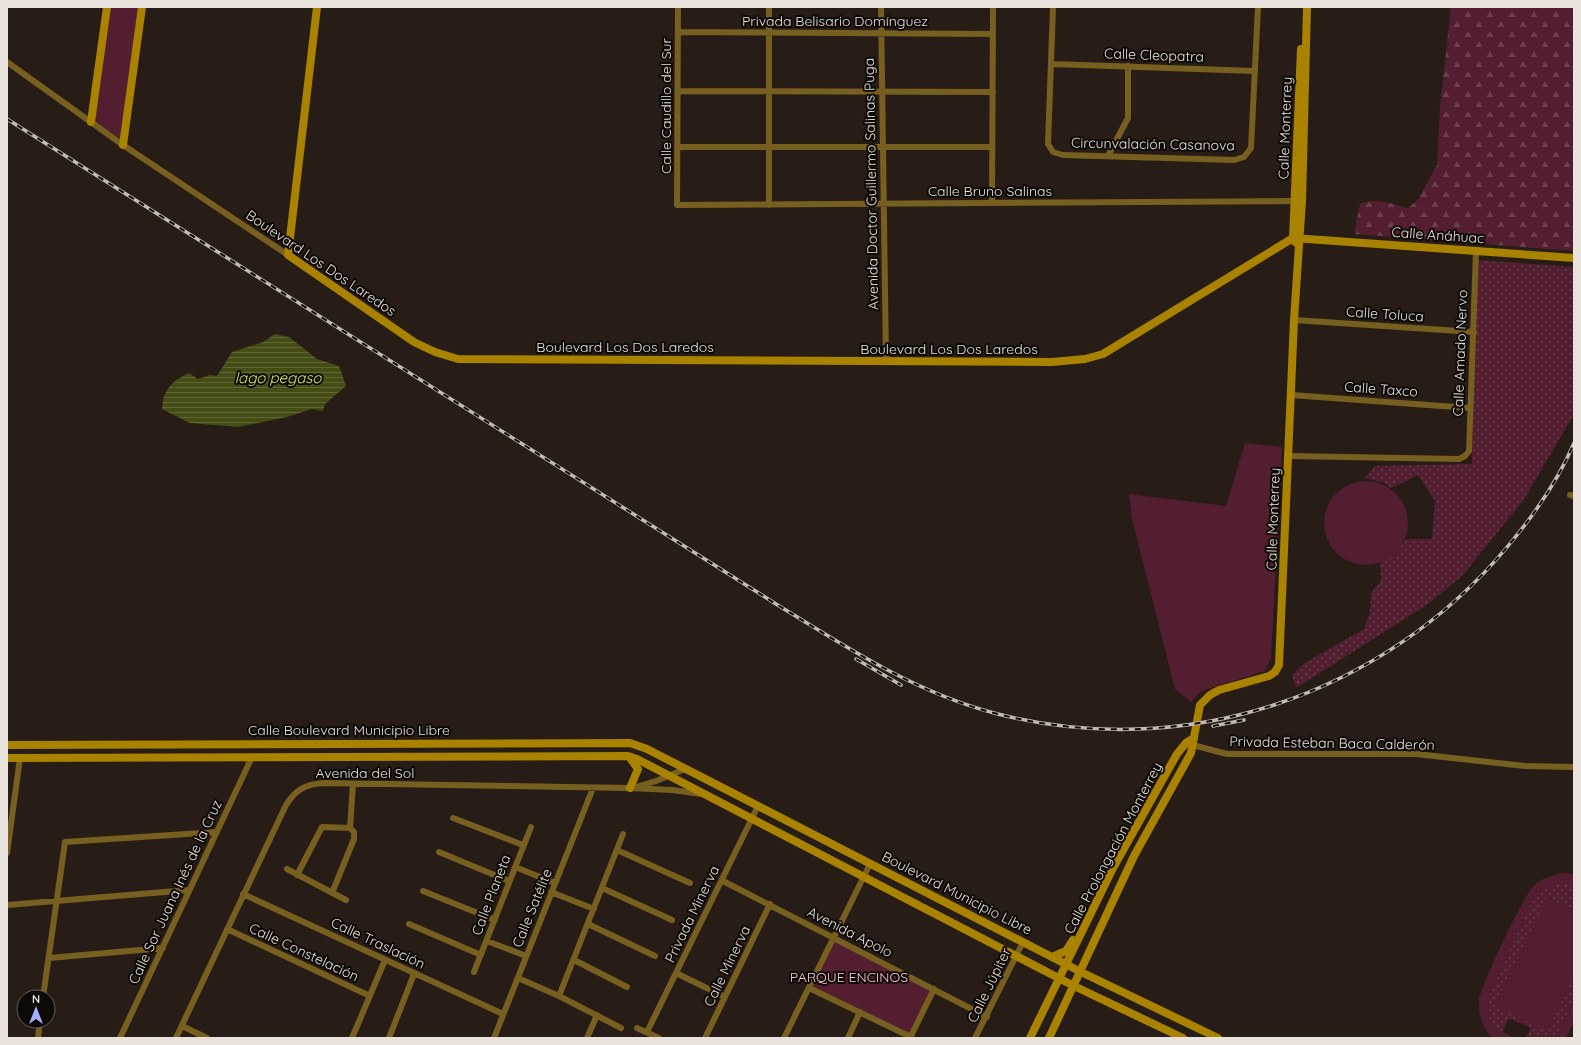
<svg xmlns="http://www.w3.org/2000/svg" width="1581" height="1045" font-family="Quicksand,sans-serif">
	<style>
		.grass { fill: url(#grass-dots) }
		.forest { fill: url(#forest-firs) }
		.park { fill: #531e30 }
		.water { fill: url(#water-rules) }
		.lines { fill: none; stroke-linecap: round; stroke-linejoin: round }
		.street { stroke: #775f20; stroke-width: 6 }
		.secondary { stroke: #a98200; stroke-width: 8 }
		.rail-casing { stroke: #c2bbb5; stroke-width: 3.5 }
		.rail { stroke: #0d0906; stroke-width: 2; stroke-dasharray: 6; stroke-linecap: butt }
		.labels { text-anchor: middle; stroke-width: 4; stroke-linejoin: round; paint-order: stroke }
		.street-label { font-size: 14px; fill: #e9e2dd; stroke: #0d0906 }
		.park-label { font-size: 14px; fill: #fec8d6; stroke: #0d0906 }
		.water-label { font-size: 15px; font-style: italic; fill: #d6e760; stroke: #0d0906 }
	</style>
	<defs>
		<pattern id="grass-dots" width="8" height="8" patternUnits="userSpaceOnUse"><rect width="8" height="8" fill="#531e30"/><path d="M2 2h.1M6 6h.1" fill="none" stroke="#6c3e4e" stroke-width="1.8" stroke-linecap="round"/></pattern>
		<pattern id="forest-firs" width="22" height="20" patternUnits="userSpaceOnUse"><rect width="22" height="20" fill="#531e30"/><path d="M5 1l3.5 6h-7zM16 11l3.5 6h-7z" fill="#6c3e4e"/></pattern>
		<pattern id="water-rules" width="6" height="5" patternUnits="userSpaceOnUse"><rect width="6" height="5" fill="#454c14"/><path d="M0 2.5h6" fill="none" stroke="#606636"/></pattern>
	</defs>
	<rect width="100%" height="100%" fill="#281d16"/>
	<path class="grass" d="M1476,260L1574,267V414L1523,501L1461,577L1428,604L1296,688L1292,675L1305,663L1364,629L1370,612L1371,593L1381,581L1380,563L1394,555L1406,539H1432L1435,501L1418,475L1391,488L1385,483L1365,478L1375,466L1472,464Z
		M1565,881L1574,882V910L1547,897V1031L1574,974V1001L1558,1032L1551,1038H1526L1531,1028L1509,1018L1502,1032L1514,1038H1504C1486,1026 1486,1006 1492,987L1532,902C1542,890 1550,885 1565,881Z"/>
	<path class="forest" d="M1451,7H1574V251L1354,234L1360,204C1376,197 1391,204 1408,208L1417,201L1437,165L1440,107Z"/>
	<path class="park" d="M110,7H142L124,141L94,121Z
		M1245,443L1282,447L1271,658L1265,671L1201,691L1191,702L1175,689L1132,519L1129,494L1226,506Z
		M1324 523a42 42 0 1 1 84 0a42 42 0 1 1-84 0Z
		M1562,873L1574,874V882C1555,881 1544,888 1532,902L1492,987C1486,1006 1486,1026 1504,1038H1492C1483,1027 1478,1015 1479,1001C1480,987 1522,899 1532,888C1539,879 1551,876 1562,873Z
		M1547,897L1574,910V974L1547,1031L1494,1006Z
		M833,938L934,989L911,1037L809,988Z
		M1574,1001V1022L1566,1038H1551L1558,1032Z"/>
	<path class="water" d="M275,334L289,337L317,359L339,366L346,386L325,404L323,411L312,409L287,417L238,427L190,423L162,409C163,389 172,381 189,373L198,379L210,375L217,376L232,352L263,342Z"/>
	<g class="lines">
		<path class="street" d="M678,7L677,205L1298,201
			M881,7L886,362
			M1053,7L1048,144L1053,152L1063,155L1234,160L1244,157L1251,148L1258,7
			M678,32L993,34
			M7,62L123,145L288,255
			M1052,64L1255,71
			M678,91L993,92
			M678,147H992
			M1108,156L1128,118V66
			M992,203L993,7
			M769,205V7
			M1294,320L1474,332
			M1291,395L1469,408
			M1289,456L1459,459L1465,456L1469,451L1476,251
			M1570,495L1574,496
			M1189,744L1227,754H1416L1525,766L1574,767
			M636,787L656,781L685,769
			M453,818L523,845
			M617,850L690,883
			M439,852L509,881
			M7,853L20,758
			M515,867L555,883
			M287,869L346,900
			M297,875L322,827L350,828
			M723,881L987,1017
			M602,888L672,920
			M423,891L495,920
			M551,892L594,909
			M332,893L354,839V832L350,828L353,784
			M243,894L503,1014
			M7,905L189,890
			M409,924L481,955
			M588,924L655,956
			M227,929L370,996
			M487,941L526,956
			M49,958L163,948
			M574,960L627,987
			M474,972L531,827
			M676,973L725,997
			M518,978L559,996L621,1028
			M809,988L911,1037
			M559,996L623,834
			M43,997L65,842L217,832
			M182,1026L207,1038
			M637,1028L659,1038
			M647,1032L758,806
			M38,1038L40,1021
			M120,1038L252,757
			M176,1038L286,805C296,789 306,784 325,783L630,788L672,790L701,794
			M352,1038L385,960
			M389,1038L414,974
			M494,1038L593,788
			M587,1038L597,1015
			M705,1038L770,904
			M784,1038L870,864
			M848,1038L860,1012
			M910,1038L934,989
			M975,1038L1023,942"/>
		<path class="secondary" d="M317,7L288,255L414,342L435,352L458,359L1052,362L1085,359L1103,354L1293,238L1574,258
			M91,122L107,7
			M123,145L142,7
			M1295,242L1293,238L1301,49
			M7,745L630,743L647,749L1081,972L1218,1038
			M7,758L628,756L637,759L1074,986L1183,1038
			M630,758L638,769L630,788
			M1052,957L1066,951L1073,940
			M1030,1038L1113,868L1177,754L1186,743L1194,738
			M1049,1038L1134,856L1191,753L1200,705L1210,695L1219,690L1269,676L1275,672L1279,665L1294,320L1302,201L1307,7"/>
		<defs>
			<path id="rail" d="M7,119L776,604C846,647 914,692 994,713C1184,763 1383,696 1508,546C1534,515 1558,481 1574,443
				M856,659L901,685
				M1213,726L1244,720"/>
		</defs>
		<use href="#rail" class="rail-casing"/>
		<use href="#rail" class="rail"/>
	</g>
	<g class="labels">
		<g class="street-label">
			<text x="835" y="26">Privada Belisario Domínguez</text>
			<text transform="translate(1154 55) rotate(2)" y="5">Calle Cleopatra</text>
			<text transform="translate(666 106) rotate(-90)" y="5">Calle Caudillo del Sur</text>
			<text transform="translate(1285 128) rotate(-88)" y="5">Calle Monterrey</text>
			<text transform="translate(1153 144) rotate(1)" y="5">Circunvalación Casanova</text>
			<text transform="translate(871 184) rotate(-91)" y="5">Avenida Doctor Guillermo Salinas Puga</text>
			<text x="990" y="196">Calle Bruno Salinas</text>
			<text transform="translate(1438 235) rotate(4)" y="5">Calle Anáhuac</text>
			<text transform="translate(321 263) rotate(34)" y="5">Boulevard Los Dos Laredos</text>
			<text transform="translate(1385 314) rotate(4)" y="5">Calle Toluca</text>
			<text x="625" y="352">Boulevard Los Dos Laredos</text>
			<text x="949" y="354">Boulevard Los Dos Laredos</text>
			<text transform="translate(1460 353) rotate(-88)" y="5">Calle Amado Nervo</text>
			<text transform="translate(1381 389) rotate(4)" y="5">Calle Taxco</text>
			<text transform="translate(1273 519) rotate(-88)" y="5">Calle Monterrey</text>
			<text x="349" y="735">Calle Boulevard Municipio Libre</text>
			<text transform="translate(1332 743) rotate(1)" y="5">Privada Esteban Baca Calderón</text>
			<text x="365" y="778">Avenida del Sol</text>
			<text transform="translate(1113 848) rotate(-62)" y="5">Calle Prolongación Monterrey</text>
			<text transform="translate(175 892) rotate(-65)" y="5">Calle Sor Juana Inés de la Cruz</text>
			<text transform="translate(957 893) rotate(27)" y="5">Boulevard Municipio Libre</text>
			<text transform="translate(491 895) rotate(-69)" y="5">Calle Planeta</text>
			<text transform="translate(532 908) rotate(-68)" y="5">Calle Satélite</text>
			<text transform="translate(692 914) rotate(-64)" y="5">Privada Minerva</text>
			<text transform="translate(850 932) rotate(27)" y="5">Avenida Apolo</text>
			<text transform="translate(378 943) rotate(25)" y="5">Calle Traslación</text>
			<text transform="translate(304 952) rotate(25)" y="5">Calle Constelación</text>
			<text transform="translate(727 966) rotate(-64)" y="5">Calle Minerva</text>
			<text transform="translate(989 985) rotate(-64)" y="5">Calle Júpiter</text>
		</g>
		<g class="park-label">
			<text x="849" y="982">PARQUE ENCINOS</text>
		</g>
		<g class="water-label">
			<text x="278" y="383">lago pegaso</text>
		</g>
	</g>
	<rect width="1581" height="1045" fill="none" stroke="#e9e2dd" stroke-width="16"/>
	<g transform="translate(36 1009)"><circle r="19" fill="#0d0906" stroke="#65605c"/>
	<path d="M0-3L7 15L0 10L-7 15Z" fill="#a4b1fc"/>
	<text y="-6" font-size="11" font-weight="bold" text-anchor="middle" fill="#e9e2dd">N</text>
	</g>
</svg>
